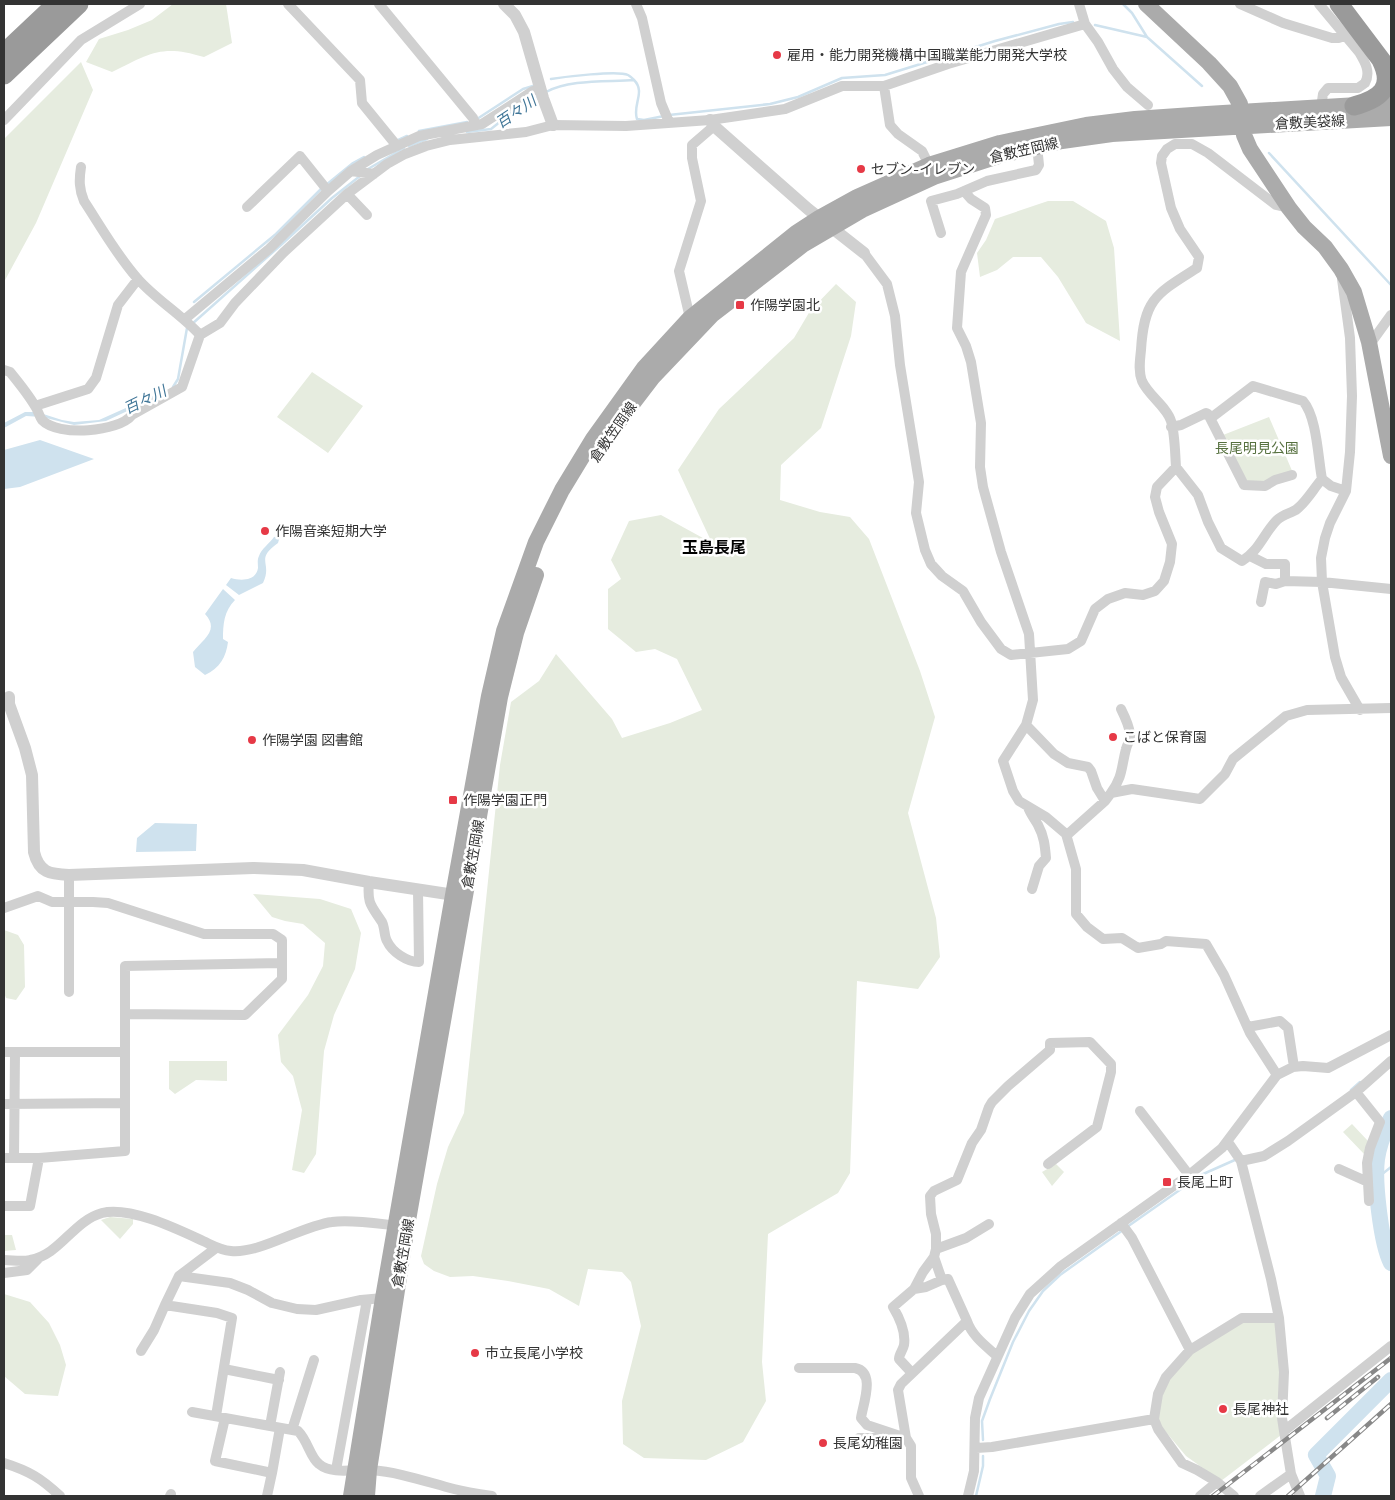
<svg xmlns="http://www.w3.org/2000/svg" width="1395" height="1500" font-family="'Titillium Web','Noto Sans JP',sans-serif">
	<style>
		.green { fill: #e6ecdf }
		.water { fill: #cfe2ee }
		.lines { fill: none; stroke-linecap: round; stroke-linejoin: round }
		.stream { stroke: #cfe2ee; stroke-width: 2.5 }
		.river { stroke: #cfe2ee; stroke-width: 16 }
		.minor { stroke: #d0d0d0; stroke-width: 10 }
		.tertiary { stroke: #d0d0d0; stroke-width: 12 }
		.primary { stroke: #ababab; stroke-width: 16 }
		.motorway { stroke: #9a9a9a; stroke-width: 19 }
		.rail-casing { stroke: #888; stroke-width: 4.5 }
		.rail { stroke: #fff; stroke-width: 2.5; stroke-dasharray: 8; stroke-linecap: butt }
		.poi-dot { fill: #e63946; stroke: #fff; stroke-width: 2 }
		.labels { text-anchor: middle; stroke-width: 5; stroke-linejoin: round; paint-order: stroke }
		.poi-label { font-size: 14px; fill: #333; stroke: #fff; text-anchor: start }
		.street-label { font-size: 14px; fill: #333; stroke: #fff }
		.park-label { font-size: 14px; fill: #56703f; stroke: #fff }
		.water-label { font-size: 15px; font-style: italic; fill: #3f7597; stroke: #fff }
		.quarter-label { font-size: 16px; font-weight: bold; fill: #000; stroke: #fff }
	</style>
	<rect width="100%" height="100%" fill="#fff"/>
	<path class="green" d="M173,4H226L232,43L204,57C162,44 150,53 112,72L86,62L99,39L128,30L152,20Z
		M81,62L93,90L36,223L4,282V139Z
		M1048,201H1073L1106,221L1114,248L1120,341L1086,323L1058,277L1041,257H1013L997,270L980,277L977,253L986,240L995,219Z
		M836,284L856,302L851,336L821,428L781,465L780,500L820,512L850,517L869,539L920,671L935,717L908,813L936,918L940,957L918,989L857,981L850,1173L838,1193L768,1234L762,1362L766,1401L743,1442L706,1460L644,1458L623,1444L622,1401L641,1326L631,1282L622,1272L588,1269L579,1306L549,1289L508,1281L473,1276L450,1277L434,1271L424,1264L421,1256L437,1184L448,1147L464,1113L500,765L511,702L539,681L556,654L612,719L622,738L670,723L702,710L677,659L655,649L636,652L608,629V589L621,579L611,560L629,521L661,515L712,543L678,470L719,409L794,338L810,311Z
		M312,372L363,406L328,453L277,417Z
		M1269,417L1293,473L1262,483L1246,482L1223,435Z
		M253,894L320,899L351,909L361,933L355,969L334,1015L324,1051L316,1154L304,1173L292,1170L302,1110L293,1076L281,1062L278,1035L308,995L323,966L325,943L303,924L285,921L272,917Z
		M4,930L18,935L24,945L25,987L16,1000L6,998L4,993Z
		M169,1061H227V1081L196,1080L175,1094L169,1089Z
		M1352,1124L1368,1141L1365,1155L1343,1132Z
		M1056,1164L1064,1172L1052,1186L1042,1172Z
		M110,1217L133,1219V1224L120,1239L101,1220Z
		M4,1235H12L16,1250L4,1251Z
		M4,1294L30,1302L49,1323L60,1345L66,1365L58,1396L25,1394L4,1376Z
		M1277,1319L1281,1371V1435L1221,1481L1186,1456L1161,1426L1158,1415L1161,1389L1192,1352L1245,1320Z"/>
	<path class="water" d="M166,390L168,392L106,421L74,425L42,417L26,416L4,428V423L25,412H37L62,420L74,422L99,420Z
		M40,440L94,459L20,487L4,489V450Z
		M280,536L278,543C254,560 273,562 263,583L239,595L226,585L231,578C241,581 256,581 258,568C258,564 257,560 259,556C261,549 270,543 274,537Z
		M223,589L235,600C224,611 223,624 223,639L228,642C226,657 220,668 205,675L195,667L193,652C203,639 220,630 205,614Z
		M155,823L197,824L196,851L136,852L137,838Z"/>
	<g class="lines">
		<path class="stream" d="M1123,4L1132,13L1147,37L1202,86
			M1095,25L1147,37
			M551,79C564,77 618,70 628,75C630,76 632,78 634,80
			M546,92C569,79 607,82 634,80C646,92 632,105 637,119L644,120L664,116
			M669,115L770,104L798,97L842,78L885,75L995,41L1059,24L1073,22
			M477,119L523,89L533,86
			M419,131L467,122
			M467,132L491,129L520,106L539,96
			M396,141L407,136
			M409,146L427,139
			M1269,153L1391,285
			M368,169L404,148
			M326,185L353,163L364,157
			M194,302L276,234L322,188
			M192,324L282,244L332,198L360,176
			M173,387L178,379L187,328
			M1351,1090L1360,1082
			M1376,1179L1391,1167
			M1127,1227L1201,1175L1237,1159
			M983,1440L982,1421L990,1399L1013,1342L1029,1311L1043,1291L1060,1275L1123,1230
			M976,1496L983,1466V1456"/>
		<path class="river" d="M1391,1118C1385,1130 1379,1145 1377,1159C1374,1181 1381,1244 1391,1263
			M1323,1496L1328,1476L1316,1455L1391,1380"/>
		<path class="minor" d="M288,4L360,80L362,103L397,146
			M379,4L473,118L476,125
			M636,4L642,18L661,103L669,122
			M1079,4L1085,24L1098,42L1113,69L1127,87L1148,105
			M1240,4L1283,23L1332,38H1339L1346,35
			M1319,4L1359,52C1365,62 1371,72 1365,83L1358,88H1328L1323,94L1321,108
			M884,86L890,125L898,134L922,151L929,165
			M4,120L81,40L140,4
			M81,167C79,180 79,189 84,201C101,227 116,254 137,278C155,299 181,314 200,335
			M351,171L377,155L419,136L482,124L533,91L540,89
			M964,191L971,199L985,208L986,215L961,272L957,328L966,346L971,362L981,423L980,467L983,487L1001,552L1029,634L1033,700L1026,725L1003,761L1013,791L1019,801L1046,817L1066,834L1076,869V914L1087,927L1103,939L1122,938L1138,948L1161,944L1166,941L1206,944L1224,975L1250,1033L1277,1075
			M247,207L300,156L328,191
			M367,215L347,194L387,164L405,154L426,146L450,140L526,132L553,125L626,126L710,120L785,109L842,86H884L948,64L1085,24
			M941,233L931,201L957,194L987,181L1036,170L1039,165L1037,146
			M864,253L887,284L895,316L900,365L919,482L916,513L925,550L931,564L942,576L963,591L981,622L1001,649L1011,655L1068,649L1081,641L1095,609L1108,599L1125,593L1143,595L1155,591L1164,581L1170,562L1172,544L1159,512L1155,497L1157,487L1176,467C1175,453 1175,434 1171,421C1167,407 1148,395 1142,381C1138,371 1140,360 1141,350C1144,299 1156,294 1197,268L1199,257L1180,229L1171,208L1161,163L1162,156L1167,149L1175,144H1192L1208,153L1276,205L1289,208
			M1342,279L1350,338L1352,396L1350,452L1346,491L1330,523L1325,538L1321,558L1322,582L1335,657L1341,677L1360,710
			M690,318L679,271L701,201L692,158V145L714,126
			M185,319L269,249L328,191L351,171L374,174
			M1369,342L1373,340L1391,315
			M4,370L10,372C19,383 28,394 35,406C38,410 39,416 42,420C58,437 119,432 132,415L182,387L200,335L220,323L235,303L283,253L347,194
			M35,406L88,389L96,378L118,305L138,279
			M1211,418L1253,386L1303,401C1317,417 1318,458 1322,479L1331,486L1346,491
			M1171,427L1181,425L1206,413L1208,414L1244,485L1265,486L1275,480L1292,475
			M1176,467L1198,495L1208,522L1221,548L1242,561C1259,551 1264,533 1277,520C1284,514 1292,513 1297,509C1307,501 1314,488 1322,479
			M1250,556L1266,564H1285V581
			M1261,602L1265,582L1276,584L1285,581L1322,582L1391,589
			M1026,725L1054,754L1068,763L1088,767L1091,771L1097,788L1105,801L1111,793L1132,789L1200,799L1225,774L1233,759L1286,716L1307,710L1391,708
			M1111,793C1123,776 1121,768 1126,749C1127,744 1131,740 1130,734C1129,725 1125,717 1121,709
			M1028,807C1030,814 1035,819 1038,825C1044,836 1045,846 1046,858L1039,866L1032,889
			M1067,835L1105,801
			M69,875V992
			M369,882C367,904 371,905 382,922C385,928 384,936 387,941C392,952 407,962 419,962L418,890
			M4,908L38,896L52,902H93L108,903L204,934H273L282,940V979L245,1015L125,1014
			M1248,1027L1280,1021L1288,1028L1294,1067
			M4,1052H125
			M1356,1092L1380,1122L1370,1148L1367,1163L1369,1201
			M4,1104L125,1103
			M1140,1111L1189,1175
			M1228,1142L1241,1161L1271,1279L1279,1318L1284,1372L1282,1418L1284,1431L1291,1474L1300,1496
			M4,1158H39L125,1151V966L282,963
			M14,1158L15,1052
			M1241,1161L1264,1156L1288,1141L1356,1092L1391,1061
			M1339,1169L1368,1182
			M4,1206H30L39,1158
			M1121,1223L1132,1238L1190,1350
			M216,1248L179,1276L165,1305L217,1313L232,1318L216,1416
			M936,1249L966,1238L989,1224
			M4,1260C12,1260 22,1262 30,1260C60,1255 73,1221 102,1213C130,1206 177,1229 203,1241C212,1245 220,1250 231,1251C260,1254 301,1226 332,1222C351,1219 380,1224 400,1226
			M4,1273L27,1270L38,1259
			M179,1276L230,1283L248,1290L272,1303L297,1309L316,1310L361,1300L383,1298
			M914,1289L926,1287L942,1280
			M967,1321C972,1336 986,1346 997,1356
			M141,1351L154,1330L165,1305
			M799,1368H855C876,1372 863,1404 861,1418L867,1425L906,1438H859
			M224,1369L279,1380
			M912,1373L899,1359C899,1354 903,1350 904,1345C906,1332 899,1317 893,1307L914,1289L923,1272L934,1257
			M192,1412L298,1431C308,1441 310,1457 319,1464C332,1475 355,1469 371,1470C399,1472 427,1482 454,1489C466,1492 479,1494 492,1496
			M225,1418L215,1461L272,1473L267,1496
			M270,1426L280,1372
			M292,1430L314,1360
			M1284,1431L1391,1346
			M976,1448L992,1447L1154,1419
			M4,1463C29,1471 41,1478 60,1496
			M336,1470L367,1300
			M272,1473L280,1428
			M170,1496L171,1494
			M919,1496L911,1478V1446L906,1438L898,1390L901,1384L967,1321L948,1279L942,1280L934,1257L936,1249V1234L931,1214L930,1196L934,1191L957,1180L972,1143L981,1130L989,1107L992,1102L1008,1086L1050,1050V1043L1090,1042L1111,1064V1072L1097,1127L1048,1164
			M968,1496L974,1471L975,1418L979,1398L1015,1318L1030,1294L1061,1266L1189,1175L1222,1148L1277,1075L1293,1067L1303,1066L1328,1068L1391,1035
			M1200,1496L1217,1482
			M1234,1496L1217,1482L1197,1470L1182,1463L1158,1429L1154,1419L1158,1394L1166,1377L1190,1350L1242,1318H1279
			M1260,1496L1291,1474"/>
		<path class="tertiary" d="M504,4L515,15L524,32L543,98L553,125
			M710,120L714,126L808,209L864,253
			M9,697V704L25,748L32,775L34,852C39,873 50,874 69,875L253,868L303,870L369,882L461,896"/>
		<path class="primary" d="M1146,4L1209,63L1230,86L1240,104L1244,135L1250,149L1289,208L1304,227L1325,247L1341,269L1354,292L1369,342L1391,456
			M614,428L653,377L712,315L804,244L862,210L934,177L1002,155L1062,141L1112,134L1391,118
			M351,1496L383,1298L453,895L489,696L504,631L536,542L562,490L593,439L644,368L690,318L796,233L819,218L857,197L929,165L1000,143L1086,125L1135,119L1207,114L1391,103
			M367,1496L369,1470L407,1226L500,697L516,633L536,575"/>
		<path class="motorway" d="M1339,4L1391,73
			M4,53L56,4
			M4,75L79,4
			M1354,106C1380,99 1395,88 1381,60"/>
		<defs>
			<path id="rail" d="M1327,1418L1378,1377
				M1213,1496L1391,1358
				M1288,1496L1391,1404"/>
		</defs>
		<use href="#rail" class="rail-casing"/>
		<use href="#rail" class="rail"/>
	</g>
	<g class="poi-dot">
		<circle cx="777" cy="55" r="5"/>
		<circle cx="861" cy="169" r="5"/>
		<rect x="735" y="300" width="10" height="10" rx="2.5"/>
		<circle cx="265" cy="531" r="5"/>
		<circle cx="1113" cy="737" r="5"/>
		<circle cx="252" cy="740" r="5"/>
		<rect x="448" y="795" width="10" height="10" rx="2.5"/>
		<rect x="1162" y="1177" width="10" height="10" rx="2.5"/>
		<circle cx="475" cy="1353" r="5"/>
		<circle cx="1223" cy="1409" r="5"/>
		<circle cx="823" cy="1443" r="5"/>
	</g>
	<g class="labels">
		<g class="poi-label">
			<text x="787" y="60">雇用・能力開発機構中国職業能力開発大学校</text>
			<text x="871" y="174">セブン-イレブン</text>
			<text x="750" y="310">作陽学園北</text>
			<text x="275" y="536">作陽音楽短期大学</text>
			<text x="1123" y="742">こばと保育園</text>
			<text x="262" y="745">作陽学園 図書館</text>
			<text x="463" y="805">作陽学園正門</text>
			<text x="1177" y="1187">長尾上町</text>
			<text x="485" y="1358">市立長尾小学校</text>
			<text x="1233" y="1414">長尾神社</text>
			<text x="833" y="1448">長尾幼稚園</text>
		</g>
		<g class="street-label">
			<text transform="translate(1310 122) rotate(-3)" y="5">倉敷美袋線</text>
			<text transform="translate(1024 150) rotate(-13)" y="5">倉敷笠岡線</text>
			<text transform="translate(613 432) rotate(-55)" y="5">倉敷笠岡線</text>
			<text transform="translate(473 854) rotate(-80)" y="5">倉敷笠岡線</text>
			<text transform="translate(403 1253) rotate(-80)" y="5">倉敷笠岡線</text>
		</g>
		<g class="park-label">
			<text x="1257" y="453">長尾明見公園</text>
		</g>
		<g class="water-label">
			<text transform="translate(516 112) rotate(-34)" y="5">百々川</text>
			<text transform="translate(145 400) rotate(-26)" y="5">百々川</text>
		</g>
		<g class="quarter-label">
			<text x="714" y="553">玉島長尾</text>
		</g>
	</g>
	<rect width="1395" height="1500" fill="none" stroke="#333333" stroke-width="10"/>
</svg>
